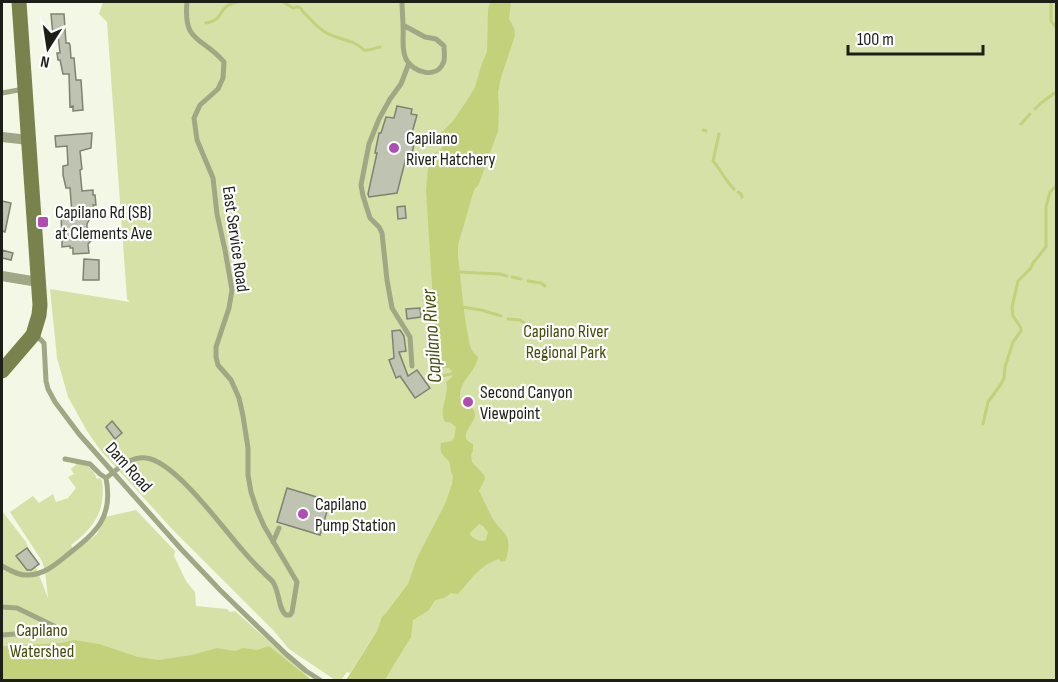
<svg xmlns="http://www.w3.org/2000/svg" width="1058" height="682" font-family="'Sofia Sans Condensed',sans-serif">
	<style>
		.green { fill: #d6e1a7 }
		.water { fill: #c3d17b; fill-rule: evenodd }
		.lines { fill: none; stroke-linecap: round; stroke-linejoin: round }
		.stream { stroke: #c3d17b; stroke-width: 3 }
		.building { fill: #bfc3b2; stroke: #7f8272; stroke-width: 1.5 }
		.service { stroke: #a0a784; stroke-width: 5 }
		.minor { stroke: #a0a784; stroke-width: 10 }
		.secondary { stroke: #79824c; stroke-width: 15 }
		.poi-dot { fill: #b04cb2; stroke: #fff; stroke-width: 2 }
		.labels { text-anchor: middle; stroke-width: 4.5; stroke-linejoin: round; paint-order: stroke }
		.poi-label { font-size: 18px; fill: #1d1e18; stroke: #fff; text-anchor: start }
		.street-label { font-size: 18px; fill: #1d1e18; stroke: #fff }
		.park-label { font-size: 18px; fill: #464d0d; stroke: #fff }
		.water-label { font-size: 20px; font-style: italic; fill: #464e0e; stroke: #fff }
	</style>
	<rect width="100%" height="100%" fill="#f3f7e5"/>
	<path class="green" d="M103,2H1056V680H385L405,647L377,631L350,673L347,672L341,680H335L289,649L273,630L173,530L101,451L87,431L68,397L57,358L50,289L130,302L127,299L107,22L99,14Z
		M78,463C90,466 93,468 97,479L99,478L102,480C106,510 95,527 71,545L75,552L97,534L105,517L136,510L175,551L174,556L186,581L195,592L196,606L227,609L230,612L235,611L312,680H2V511L26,542L48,598L45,571L42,561L10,512L33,496L39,503L53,494L56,502L68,498L76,488L68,477L74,474L71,469Z"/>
	<path class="water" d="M490,2H511L509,19L514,28L515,35L501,78L498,92L499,110L498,131L479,184L474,190L458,245V256L465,319L470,346L473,352L478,357C474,377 456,380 461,404L463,406H471C473,409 475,411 475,415C474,425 456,437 473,444V451L471,454L472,462L484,475L485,479L479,491C485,501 488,512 495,522C498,527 505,532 507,537C510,544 508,555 505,561L501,562L499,559C478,566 472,579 458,594L451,593L444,598L435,600L429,610L413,620L411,637L385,680H346L377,631L382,617L386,613L408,584L417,558L445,504L452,484L453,476L451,472L449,461C443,455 439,453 441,443L452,441L454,438L456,427L450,422H445C438,408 450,396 446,382L453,376V373L449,368H444L438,371L431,363V346L435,333L426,190L428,168L434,153L439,152L444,144L438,142L441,133L453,121L468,99L475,87L482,63L487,52L488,10ZM479,524L483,526L488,532L486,540C480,543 475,539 470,535V533Z
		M74,640L99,644L138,657L158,660L192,655L217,648L235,651L243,648L257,650L269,646L311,680H2V646L62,643Z"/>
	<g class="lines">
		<path class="stream" d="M283,2L293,8C299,6 301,7 303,12C310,18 316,27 325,32C337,40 354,39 364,50C370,51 374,48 380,47
			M1051,2V21L1056,27
			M206,23C222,20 218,13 227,6C228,5 236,2 237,2
			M1035,109L1041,103L1056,92
			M1021,124L1030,114
			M703,130L706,131
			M719,134L713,161C721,170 725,180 734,189
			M738,192L741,194L742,197
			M459,272L500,274L507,276
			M512,277L521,279
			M528,281L541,283L545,286
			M462,307L481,310L501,316
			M508,319L520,320L533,329
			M435,377L457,373
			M983,424L988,402L1001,384L1004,378L1005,367L1013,342L1021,331V328L1013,316L1012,307L1018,281L1031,268L1033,263L1046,247V207L1050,192L1056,186"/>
	</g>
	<path class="building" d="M51,14H64L66,43H69L70,45L71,58H74L76,80H81L83,110L73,111V106L70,107L69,74H63L60,60H58L57,53H60L58,35H53Z
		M397,106L412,109L411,114L417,115L409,143L414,144L412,154H407L397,193L369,197L368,194L377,153H375L379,133H381L386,117L394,118Z
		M92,133L91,148L80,151L82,169L80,170L82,191L93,190V195H95L96,205H93L94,210H84L89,220L87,224V235L91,241L88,244L89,253L73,254V248H70V246L62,247V237L61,215L72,214L70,188H66L63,175V166L68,165L67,146L56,147L55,136Z
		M2,201L11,203L5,232L2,231Z
		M405,206L406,218L398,219L397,207Z
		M2,250L13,253L11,260L2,258Z
		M84,259L99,260V280H83Z
		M420,308L421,317L407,319L406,309Z
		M400,330L404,336L406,351L399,352L408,376L417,370L430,388L415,398L400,376L396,378L389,360L394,358L392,331Z
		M112,421L122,433L115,439L106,427Z
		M287,488L330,501L320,535L277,522Z
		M27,548L39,564L31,570H27L16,556Z"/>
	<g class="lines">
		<path class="service" d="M402,2C402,10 403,18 403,26C404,37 401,49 406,59C413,73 438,80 444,61C445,56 444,51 444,46L436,39L425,37L403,25
			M409,63L401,84L390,99L379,119L369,144L361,185L363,196L370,218L379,227L382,233L387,280L392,308L410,337L412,366
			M2,93L24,89
			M36,336L41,340L44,343L46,381L48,389L55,402L79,434L182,550L220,590L286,654L306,671L320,680
			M65,459L90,464L100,474L106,478
			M273,542L279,528
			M2,566C10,570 19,576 28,575C43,575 55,565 66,556C95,533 114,519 106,478C118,469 130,456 146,458C174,461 219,523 238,545C246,554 254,564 263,572C266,576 270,578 273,582C280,593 278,609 286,615H290L292,612L297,582L264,526L257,510L251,492L248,475V448L243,416L239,398L231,380L218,365L216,357V347L229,308L232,290L225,250L217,214L213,178L197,140L194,118L200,105L218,89L223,78L224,62C202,36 183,44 187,2
			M2,607L17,608L54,626L55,631L2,635"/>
		<path class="minor" d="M2,137L29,140
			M2,276L38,282"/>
		<path class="secondary" d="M2,371L33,335L39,315L40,305L19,2"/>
	</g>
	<g class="poi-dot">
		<circle cx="394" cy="148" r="6"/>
		<rect x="37" y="216" width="12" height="12" rx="3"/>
		<circle cx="468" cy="402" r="6"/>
		<circle cx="303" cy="514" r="6"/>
	</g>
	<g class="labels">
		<g class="poi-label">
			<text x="406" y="144">Capilano<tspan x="406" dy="21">River Hatchery</tspan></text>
			<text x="55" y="218">Capilano Rd (SB)<tspan x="55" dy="21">at Clements Ave</tspan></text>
			<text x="480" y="398">Second Canyon<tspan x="480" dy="21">Viewpoint</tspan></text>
			<text x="315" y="510">Capilano<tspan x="315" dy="21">Pump Station</tspan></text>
		</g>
		<g class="street-label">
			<text transform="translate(236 239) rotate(82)" y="6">East Service Road</text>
			<text transform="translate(129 467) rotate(48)" y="6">Dam Road</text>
		</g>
		<g class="park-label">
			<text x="566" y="337">Capilano River<tspan x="566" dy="21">Regional Park</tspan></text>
			<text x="42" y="636">Capilano<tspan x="42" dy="21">Watershed</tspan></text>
		</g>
		<g class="water-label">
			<text transform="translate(431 336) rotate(-94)" y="7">Capilano River</text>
		</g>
	</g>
	<rect width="1058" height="682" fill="none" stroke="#1d1e18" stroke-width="6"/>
	<g transform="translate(48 48) rotate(192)" stroke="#ffffff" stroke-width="4.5" paint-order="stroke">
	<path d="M0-4.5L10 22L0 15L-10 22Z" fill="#1d1e18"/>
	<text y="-9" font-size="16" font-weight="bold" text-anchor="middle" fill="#1d1e18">N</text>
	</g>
	<path d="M848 45v9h135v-9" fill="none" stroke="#1d1e18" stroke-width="3"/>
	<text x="857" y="45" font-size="18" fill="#1d1e18" stroke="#ffffff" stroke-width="4.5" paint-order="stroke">100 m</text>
</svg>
